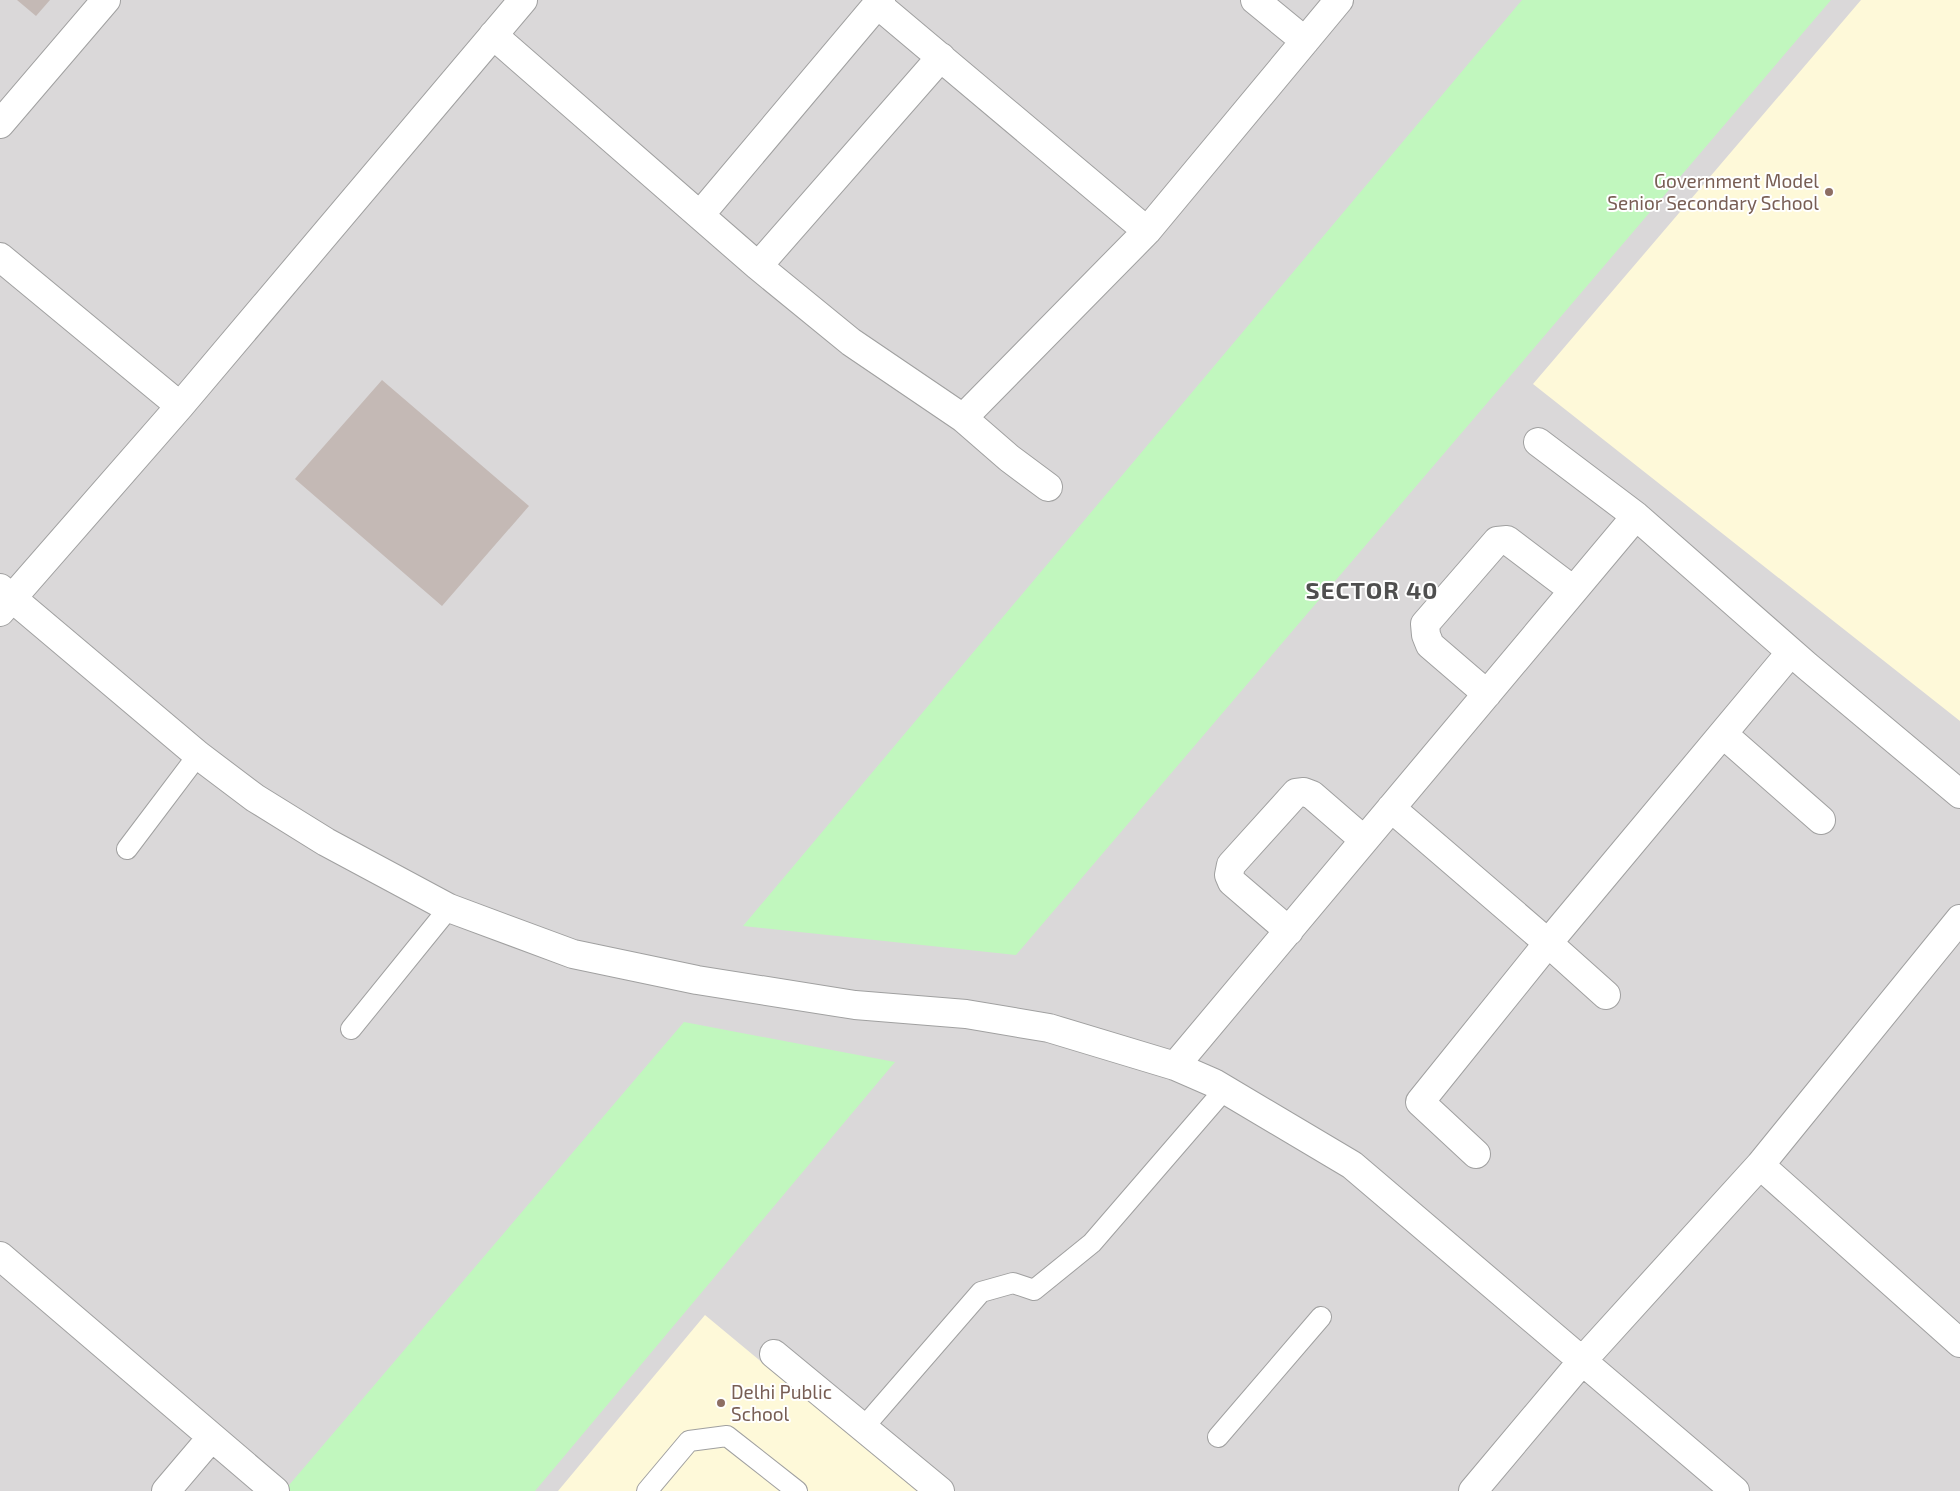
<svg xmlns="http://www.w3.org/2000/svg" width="1960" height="1491" font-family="'Exo 2',sans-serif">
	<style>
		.residential { fill: #dad8d9 }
		.education { fill: #fef9d9 }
		.park { fill: #c1f7be }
		.building { fill: #c4b9b5 }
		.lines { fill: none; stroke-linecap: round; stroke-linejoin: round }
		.service-casing { stroke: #a0a0a0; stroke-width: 22 }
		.minor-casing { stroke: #a0a0a0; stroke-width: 30 }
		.service { stroke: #fff; stroke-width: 20 }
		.minor { stroke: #fff; stroke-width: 28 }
		.education-dot { fill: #8d6e63; stroke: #fff; stroke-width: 2 }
		.labels { text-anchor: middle; stroke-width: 4; stroke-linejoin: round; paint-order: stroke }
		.education-label { font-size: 19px; fill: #785e54; stroke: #fff; text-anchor: end }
		.district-label { font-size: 24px; font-weight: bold; letter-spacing: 1px; fill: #4f4f4f; stroke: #fff }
	</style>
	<rect width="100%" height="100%" fill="#ede7e1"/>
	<path class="residential" d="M0,0H1960V1491H0Z"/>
	<path class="education" d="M1861,0H1960V721L1533,384Z
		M705,1315L917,1491H558Z"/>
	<path class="park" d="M1522,0H1831L1016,955L743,926Z
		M684,1022L895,1062L535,1491H284Z"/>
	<path class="building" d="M17,0H50L36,16Z
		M382,380L529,506L442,606L295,479Z"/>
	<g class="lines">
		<defs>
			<path id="service" d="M127,849L198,755
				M351,1029L449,908
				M863,1428L981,1292L1013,1283L1034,1290L1092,1243L1225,1089
				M1218,1437L1321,1317
				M647,1491L689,1441L727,1436L797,1491"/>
			<path id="minor" d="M1255,0L1305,41
				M877,4L1147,231
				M493,35L758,266L851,342L963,418L1009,458L1048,487
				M0,124L106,0
				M700,215L881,0
				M0,257L180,406
				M758,266L941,57
				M963,418L1147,231L1339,0
				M1538,442L1636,516L1807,666L1960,794
				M0,588L198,755L255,798L326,842L449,908L573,954L697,980L855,1005L966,1014L1049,1028L1175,1066L1214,1083L1352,1165L1735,1491
				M0,612L180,406L523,0
				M1487,694L1430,645L1426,635L1425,624L1497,541L1507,540L1573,590
				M1723,734L1821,820
				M1391,808L1548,943L1606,995
				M1289,931L1232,882L1229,875L1231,865L1296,793L1304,792L1312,795L1364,840
				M1175,1066L1636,516
				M1476,1154L1420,1102L1548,943L1791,652
				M1760,1165L1960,1343
				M0,1256L275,1491
				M774,1354L940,1491
				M166,1491L211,1438
				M1473,1491L1583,1360L1760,1165L1960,919"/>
		</defs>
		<use href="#service" class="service-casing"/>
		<use href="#minor" class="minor-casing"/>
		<use href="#service" class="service"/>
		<use href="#minor" class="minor"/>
	</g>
	<g class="education-dot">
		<circle cx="1829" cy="192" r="5"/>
		<circle cx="721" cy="1403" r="5"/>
	</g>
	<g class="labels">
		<g class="education-label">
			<text x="1819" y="188">Government Model<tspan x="1819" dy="22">Senior Secondary School</tspan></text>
			<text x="731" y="1399" text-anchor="start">Delhi Public<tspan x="731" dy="22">School</tspan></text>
		</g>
		<g class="district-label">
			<text x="1372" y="599">SECTOR 40</text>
		</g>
	</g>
</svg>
